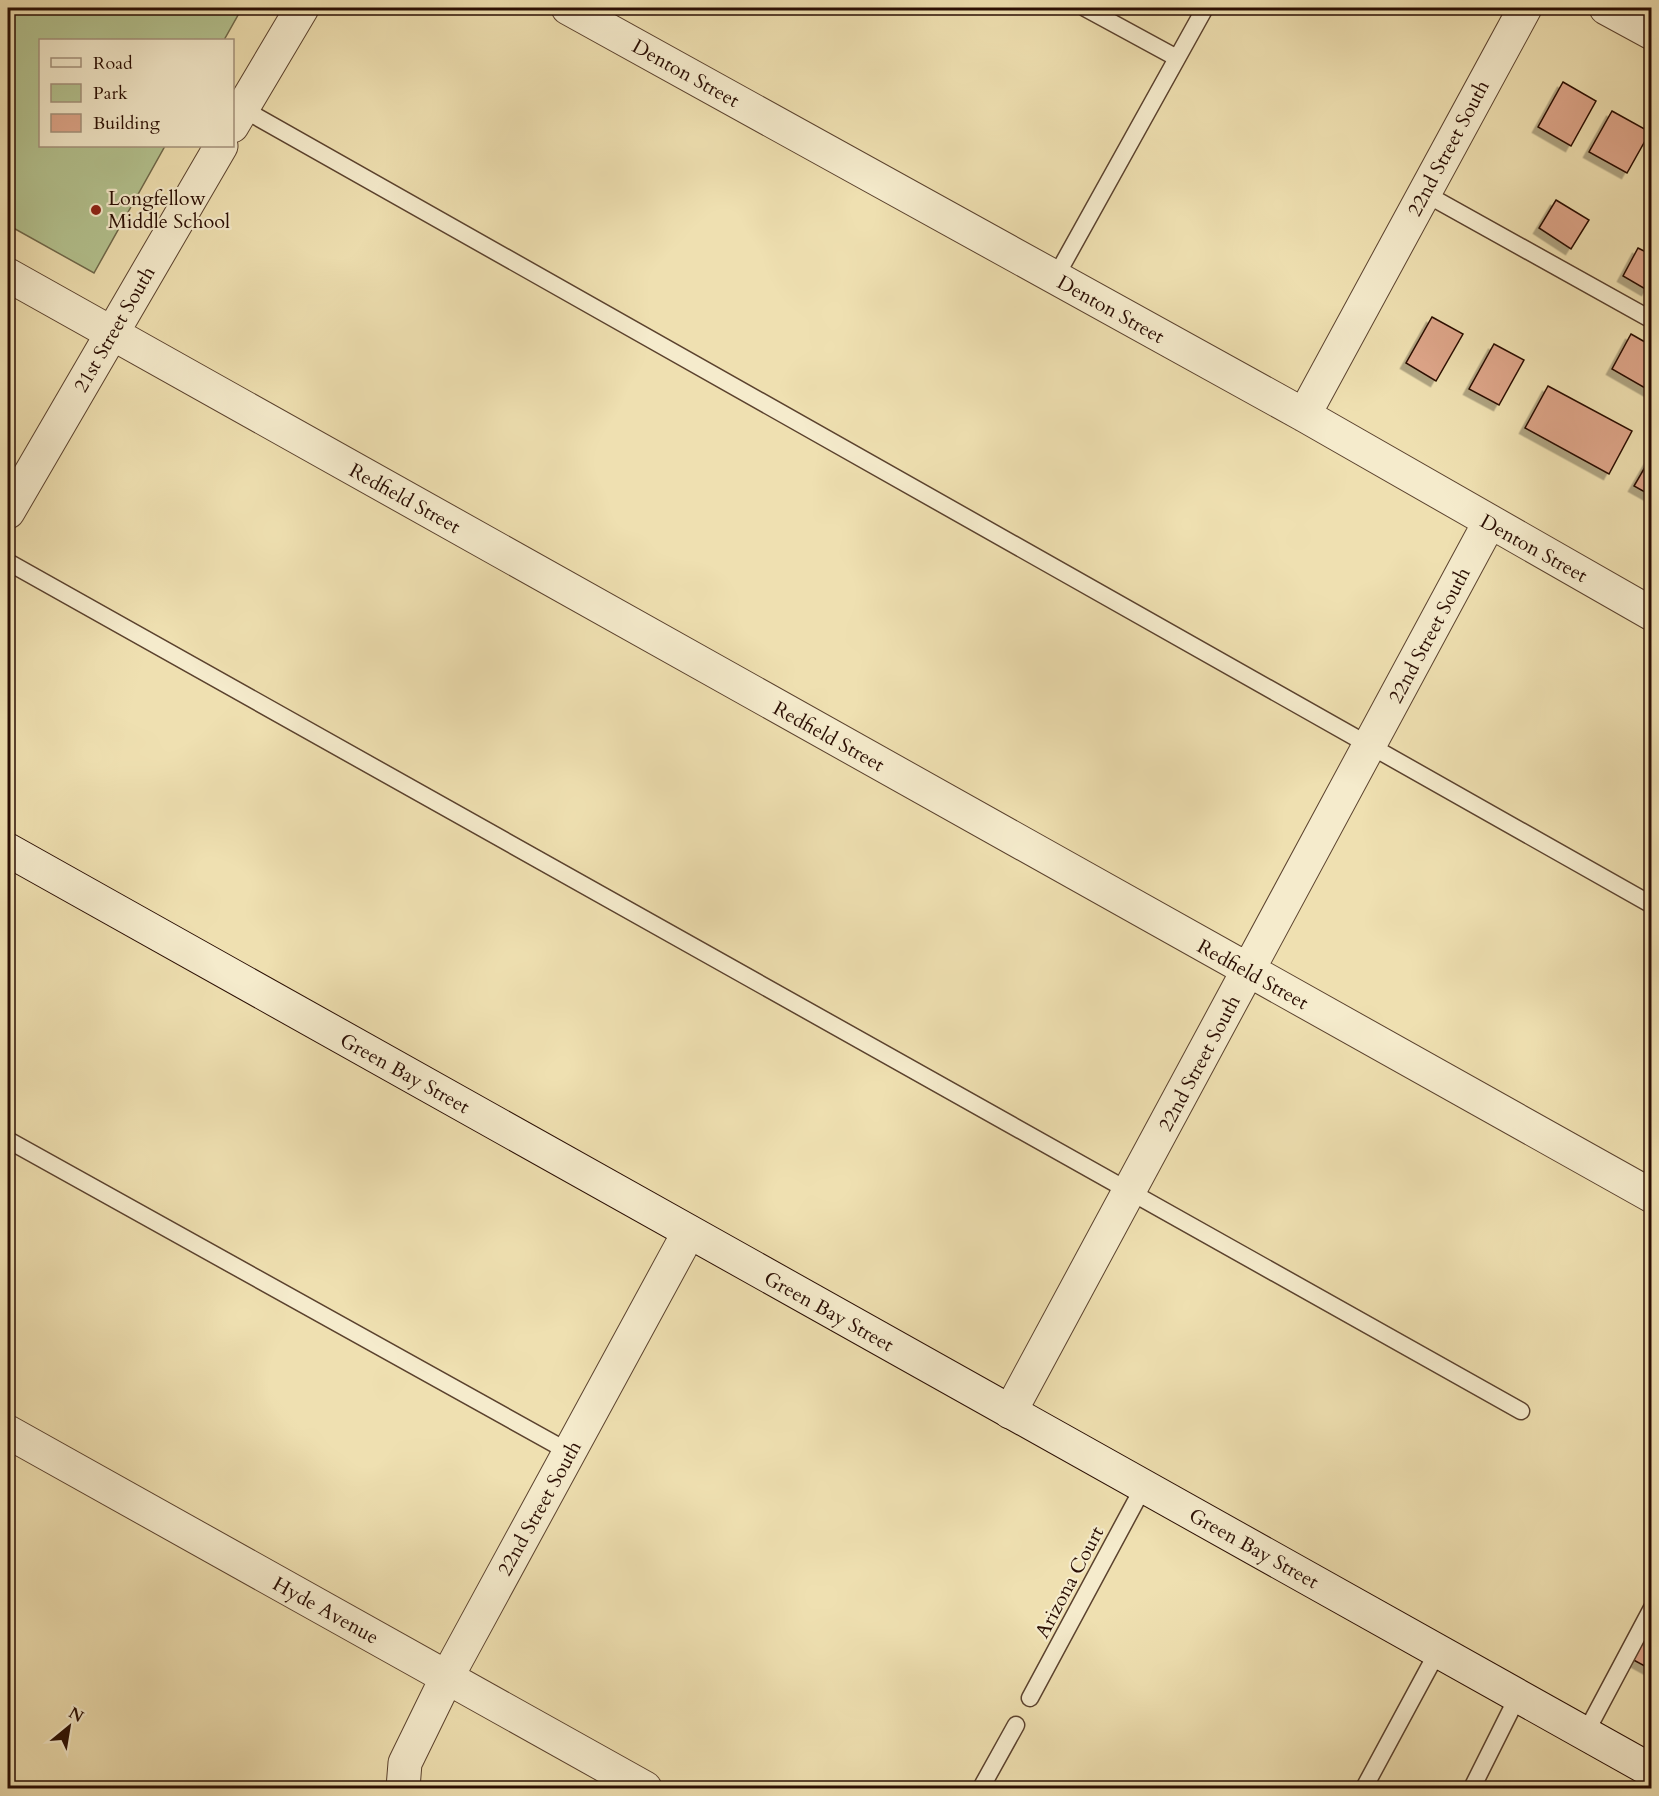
<svg xmlns="http://www.w3.org/2000/svg" width="1659" height="1796" font-family="Cardo,serif">
	<style>
		.green { fill: #b4c390; stroke: #6f684a; stroke-width: 1.5 }
		.building { fill: #dea68a; stroke: #2a0e03; stroke-width: 1.5; filter: url(#shadow) }
		.lines { fill: none; stroke-linecap: round; stroke-linejoin: round }
		.lane-casing { stroke: #5b422e; stroke-width: 19 }
		.street-casing { stroke: #5b422e; stroke-width: 35 }
		.secondary-casing { stroke: #2a0e03; stroke-width: 35 }
		.lane { stroke: #f5ebcc; stroke-width: 16 }
		.street { stroke: #f5ebcc; stroke-width: 33 }
		.secondary { stroke: #f5ebcc; stroke-width: 33 }
		.poi-dot { fill: #8f2418; stroke: #f5ebcc; stroke-width: 2 }
		.labels { text-anchor: middle; stroke-width: 4.5; stroke-linejoin: round; paint-order: stroke }
		.street-label { font-size: 20px; fill: #2a0e03; stroke: #f5ebcc }
		.poi-label { font-size: 20px; fill: #2a0e03; stroke: #f5ebcc; text-anchor: start }
	</style>
	<defs>
		<filter id="shadow"><feDropShadow dx="-5.5" dy="5.5" stdDeviation="0" flood-color="#0004"/></filter>
	</defs>
	<rect width="100%" height="100%" fill="#efe0b1"/>
	<filter id="stains"><feTurbulence type="fractalNoise" baseFrequency=".00333" numOctaves="4"/><feColorMatrix values="0 0 0 0 .2 0 0 0 0 .09 0 0 0 0 .02 0 0 0 .5 -.17"/></filter>
	<radialGradient id="worn" r=".72"><stop offset=".6" stop-color="#630" stop-opacity="0"/><stop offset="1" stop-color="#630" stop-opacity=".3"/></radialGradient>
	<path class="green" d="M8,8H242L224,40H40V146H165L94,273L8,225Z"/>
	<path class="building" d="M1563,82L1596,101L1571,146L1538,127Z
		M1612,111L1650,132L1627,173L1589,152Z
		M1556,200L1589,220L1571,249L1539,228Z
		M1638,248L1652,255V282L1647,290L1623,276Z
		M1432,317L1463,334L1436,381L1406,363Z
		M1631,334L1652,346V392L1612,369Z
		M1494,344L1524,360L1499,405L1469,389Z
		M1548,386L1632,431L1609,474L1525,428Z
		M1652,455V496L1634,486Z
		M1652,1617V1670L1628,1657Z"/>
	<g class="lines">
		<defs>
			<path id="lane" d="M1085,8L1177,58
				M243,109L1652,905
				M1424,193L1652,320
				M1055,278L1205,8
				M8,562L1521,1411
				M8,1140L569,1452
				M1030,1698L1144,1486
				M1585,1734L1652,1608
				M981,1788L1016,1725
				M1364,1788L1438,1651
				M1472,1788L1518,1696"/>
			<path id="street" d="M568,8L1304,415L1652,614
				M1606,8L1652,33
				M232,126L302,8
				M8,275L1652,1196
				M1304,415L1525,8
				M8,512L221,146
				M1010,1412L1489,523
				M8,1432L645,1788
				M403,1788L405,1763L447,1677L689,1232"/>
			<path id="secondary" d="M8,850L1652,1771"/>
		</defs>
		<use href="#lane" class="lane-casing"/>
		<use href="#street" class="street-casing"/>
		<use href="#secondary" class="secondary-casing"/>
		<use href="#lane" class="lane"/>
		<use href="#street" class="street"/>
		<use href="#secondary" class="secondary"/>
	</g>
	<circle class="poi-dot" cx="96" cy="210" r="6"/>
	<g class="labels">
		<g class="street-label">
			<text transform="translate(686 73) rotate(29)" y="7">Denton Street</text>
			<text transform="translate(1448 148) rotate(-62)" y="7">22nd Street South</text>
			<text transform="translate(1111 309) rotate(29)" y="7">Denton Street</text>
			<text transform="translate(114 329) rotate(-60)" y="7">21st Street South</text>
			<text transform="translate(405 498) rotate(29)" y="7">Redfield Street</text>
			<text transform="translate(1534 548) rotate(29)" y="7">Denton Street</text>
			<text transform="translate(1429 635) rotate(-62)" y="7">22nd Street South</text>
			<text transform="translate(829 736) rotate(29)" y="7">Redfield Street</text>
			<text transform="translate(1253 974) rotate(29)" y="7">Redfield Street</text>
			<text transform="translate(1199 1063) rotate(-62)" y="7">22nd Street South</text>
			<text transform="translate(405 1073) rotate(29)" y="7">Green Bay Street</text>
			<text transform="translate(829 1311) rotate(29)" y="7">Green Bay Street</text>
			<text transform="translate(539 1508) rotate(-61)" y="7">22nd Street South</text>
			<text transform="translate(1254 1548) rotate(29)" y="7">Green Bay Street</text>
			<text transform="translate(1069 1582) rotate(-62)" y="7">Arizona Court</text>
			<text transform="translate(326 1610) rotate(29)" y="7">Hyde Avenue</text>
		</g>
		<g class="poi-label">
			<text x="108" y="205">Longfellow<tspan x="108" dy="23">Middle School</tspan></text>
		</g>
	</g>
	<rect width="1659" height="1796" fill="none" stroke="#efe0b1" stroke-width="30"/>
	<rect x="9" y="9" width="1641" height="1778" fill="none" stroke="#2a0e03" stroke-width="3"/>
	<rect x="15" y="15" width="1629" height="1766" fill="none" stroke="#2a0e03" stroke-width="1.5"/>
	<rect x="39" y="39" width="195" height="108" fill="#f5ebcc" stroke="#a4937c" stroke-width="1.5"/>
	<rect x="51" y="58" width="30" height="9" fill="#f5ebcc" stroke="#a4937c" stroke-width="1.5"/>
	<text x="93" y="69" font-size="18" fill="#2a0e03">Road</text>
	<rect x="51" y="84" width="30" height="18" fill="#b4c390" stroke="#a4937c" stroke-width="1.5"/>
	<text x="93" y="99" font-size="18" fill="#2a0e03">Park</text>
	<rect x="51" y="114" width="30" height="18" fill="#dea68a" stroke="#a4937c" stroke-width="1.5"/>
	<text x="93" y="129" font-size="18" fill="#2a0e03">Building</text>
	<g transform="translate(69 1727) rotate(30)" stroke="#f5ebcc" stroke-width="4.5" paint-order="stroke">
	<path d="M0-4.5L10 22L0 15L-10 22Z" fill="#2a0e03"/>
	<text y="-9" font-size="16" font-weight="bold" text-anchor="middle" fill="#2a0e03">N</text>
	</g>
	<rect width="100%" height="100%" filter="url(#stains)"/>
	<rect width="100%" height="100%" fill="url(#worn)"/>
</svg>
